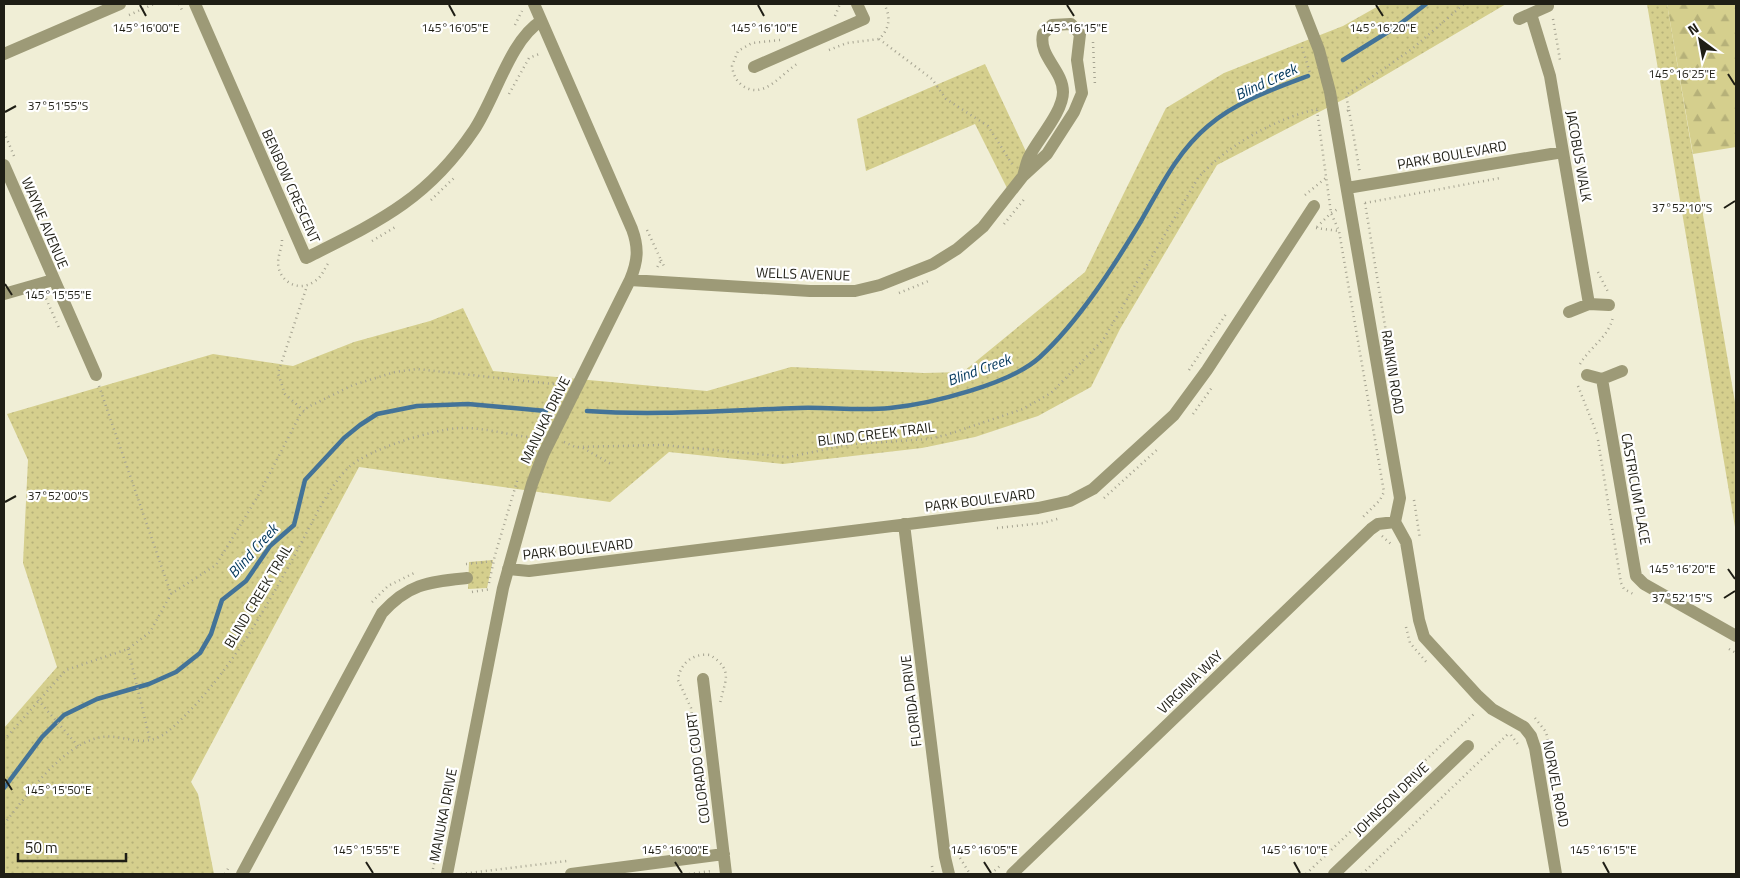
<svg xmlns="http://www.w3.org/2000/svg" width="1740" height="878" font-family="'Titillium Web',sans-serif">
	<style>
		.forest { fill: url(#forest-firs) }
		.park { fill: url(#park-dots) }
		.lines { fill: none; stroke-linecap: round; stroke-linejoin: round }
		.stream { stroke: #437398; stroke-width: 4.5 }
		.path { stroke: #a5a391; stroke-width: 2.5; stroke-dasharray: 1 4; stroke-linecap: butt }
		.minor { stroke: #9d9a77; stroke-width: 12 }
		.ticks { fill: none; stroke: #1f1e15; stroke-width: 2 }
		.labels { text-anchor: middle; stroke-width: 4.5; stroke-linejoin: round; paint-order: stroke }
		.street-label { font-size: 14px; fill: #1f1e15; stroke: #fff }
		.water-label { font-size: 15px; font-style: italic; fill: #00365b; stroke: #fff }
		.ticks-label { font-size: 12px; text-anchor: middle; fill: #1f1e15; stroke: #fff; stroke-width: 4.5; stroke-linejoin: round; paint-order: stroke }
	</style>
	<defs>
		<pattern id="forest-firs" width="22" height="20" patternUnits="userSpaceOnUse" patternTransform="scale(1.25)"><rect width="22" height="20" fill="#d5cf8d"/><path d="M5 1l3.5 6h-7zM16 11l3.5 6h-7z" fill="#b6b179"/></pattern>
		<pattern id="park-dots" width="8" height="8" patternUnits="userSpaceOnUse" patternTransform="scale(1.25)"><rect width="8" height="8" fill="#d5cf8d"/><path d="M2 2h.1M6 6h.1" fill="none" stroke="#b6b179" stroke-width="1.8" stroke-linecap="round"/></pattern>
	</defs>
	<rect width="100%" height="100%" fill="#f0eed6"/>
	<path class="forest" d="M1667,4H1736V147L1693,154Z"/>
	<path class="park" d="M1382,4H1506L1350,96L1217,165L1120,329L1091,387L1038,416L975,437L922,448L783,464L669,452L610,502L359,467L191,782L198,794L214,874H4V728L57,667L23,563L28,460L7,414L213,354L293,366L354,342L430,321L463,308L493,371L707,391L791,367L924,373L963,372L1085,272L1166,108L1224,73L1343,26Z
		M1647,4H1667L1736,408V533Z
		M985,64L1029,158L1010,194L975,124L866,171L857,119Z
		M493,560L487,588L468,589L469,562Z"/>
	<g class="lines">
		<path class="stream" d="M1343,60L1396,27L1426,4
			M587,411C658,416 728,410 799,408C829,407 860,411 890,408C930,404 1011,384 1040,357C1079,321 1114,266 1141,221C1160,188 1177,152 1208,126C1236,102 1273,89 1308,76
			M4,788L42,737L64,715L97,699L149,684L176,672L200,653L211,634L222,600L246,581L270,546L294,525L305,480L344,438L360,425L377,414L417,406L468,404L546,411"/>
		<path class="path" d="M179,4L182,10
			M129,15L154,4
			M835,16L840,4
			M1553,19L1560,60
			M515,25L522,11
			M879,39L932,79L946,99L988,126L1012,164
			M780,40L752,43L738,51L732,66C733,74 736,81 743,86C764,100 781,74 797,64
			M1093,42L1095,86
			M1302,47L1310,73
			M829,50L847,43L879,39C890,29 891,16 884,4
			M509,94L529,58L539,54
			M1317,110L1331,213L1339,231L1384,492L1380,500L1363,517
			M1349,110L1360,173
			M1347,111L1349,110L1346,95L1412,49L1464,4
			M4,132L14,156
			M1305,195L1327,177
			M431,200L456,176
			M1365,203L1386,332
			M1365,203L1500,178
			M1004,224L1026,197
			M1317,227L1331,213L1338,209
			M1316,228L1339,231
			M309,230L322,235
			M647,230L661,260L657,268
			M282,240C282,248 278,255 278,263C279,282 299,293 315,281C322,277 324,269 329,262
			M372,241L397,226
			M661,260L665,268
			M1598,272L1608,292
			M899,293L931,280
			M44,294L60,330
			M1580,364C1590,347 1610,336 1613,316
			M1189,370L1226,314
			M99,386L171,594
			M1578,386L1597,434
			M304,411L285,394L278,373L307,286
			M1193,414L1213,386
			M1598,440L1621,583L1624,589L1635,595
			M564,442L575,447L663,445L788,457L853,444L928,439L946,435L1023,409L1051,393L1103,340L1198,178C1227,145 1275,119 1317,109
			M583,448L611,464
			M1104,498L1159,448
			M1414,500L1420,539
			M997,528L1043,523L1061,518
			M1382,536L1391,544
			M525,556L614,546
			M466,564L494,561
			M489,583L495,555L518,478
			M472,592L491,589
			M372,602L388,586L414,573
			M1406,627L1410,643L1428,664
			M128,649L150,740
			M1729,649L1736,653
			M38,700L78,746
			M1535,718L1546,732L1549,745
			M1511,735L1520,747
			M4,740L66,670L128,649L150,632L171,594L216,565L258,496L300,415L308,407L353,385L395,372L417,369L562,385
			M697,753L691,708L678,680C680,663 693,653 710,655C735,671 724,681 720,704
			M4,824C27,795 60,748 97,738C125,731 143,754 172,728C223,682 259,620 292,560C308,532 326,489 349,467C369,449 431,430 459,428C485,427 511,436 537,438
			M960,858L970,874
			M932,866L933,874
			M225,874L229,867
			M432,874L439,839
			M461,874L567,861
			M689,874L711,871
			M991,874L1002,864
			M1306,874L1476,712
			M1362,874L1509,733"/>
		<path class="minor" d="M195,4L306,258C378,222 427,200 474,130C495,99 510,40 541,21
			M1301,4L1319,50L1330,92L1400,498L1395,522L1406,542L1419,620L1424,637L1478,696L1492,709L1524,727L1531,736L1535,748L1556,874
			M1531,14L1550,76L1589,304
			M1519,19L1548,6
			M4,54L120,4
			M754,67L864,19L857,4
			M4,165L96,375
			M1347,188L1563,152
			M630,280L810,291H855L880,285L933,264L957,249L983,227L1023,176L1047,154L1074,112L1082,93L1077,60L1080,34L1071,24L1052,25L1043,34C1038,56 1063,70 1063,92C1063,112 1038,139 1029,157C1026,163 1025,170 1023,176
			M4,294L53,280
			M1569,312L1589,304L1609,305
			M1587,375L1602,379L1622,371
			M1602,379L1636,576L1644,584L1736,636
			M904,524L945,857L949,874
			M508,569L529,571L1038,508L1070,501L1093,489L1174,415L1207,370L1314,206
			M703,679L726,874
			M242,874L382,613C409,583 429,582 467,578
			M447,874L503,588L532,484L543,455L630,280C638,261 639,248 632,229L534,4
			M571,874L724,854
			M1012,874L1371,529L1378,524L1395,522
			M1334,874L1468,746"/>
	</g>
	<path class="ticks" d="M140,5L146,16M449,5L455,16M758,5L764,16M1067,5L1074,16M1376,5L1383,16M1728,74L1735,85M5,112L16,106M1724,208L1735,201M5,284L12,295M5,502L16,496M1728,569L1735,579M1724,598L1735,591M5,779L12,790M366,862L373,873M675,862L682,873M984,862L991,873M1294,862L1300,873M1603,862L1609,873"/>
	<g class="labels">
		<g class="street-label">
			<text transform="translate(1452 155) rotate(-10)" y="5">PARK BOULEVARD</text>
			<text transform="translate(1579 156) rotate(80)" y="5">JACOBUS WALK</text>
			<text transform="translate(291 186) rotate(66)" y="5">BENBOW CRESCENT</text>
			<text transform="translate(45 223) rotate(67)" y="5">WAYNE AVENUE</text>
			<text transform="translate(803 274) rotate(2)" y="5">WELLS AVENUE</text>
			<text transform="translate(1393 372) rotate(81)" y="5">RANKIN ROAD</text>
			<text transform="translate(545 420) rotate(-64)" y="5">MANUKA DRIVE</text>
			<text transform="translate(876 434) rotate(-7)" y="5">BLIND CREEK TRAIL</text>
			<text transform="translate(1636 489) rotate(80)" y="5">CASTRICUM PLACE</text>
			<text transform="translate(980 500) rotate(-7)" y="5">PARK BOULEVARD</text>
			<text transform="translate(578 549) rotate(-6)" y="5">PARK BOULEVARD</text>
			<text transform="translate(258 596) rotate(-59)" y="5">BLIND CREEK TRAIL</text>
			<text transform="translate(1190 682) rotate(-44)" y="5">VIRGINIA WAY</text>
			<text transform="translate(911 701) rotate(-97)" y="5">FLORIDA DRIVE</text>
			<text transform="translate(698 768) rotate(-97)" y="5">COLORADO COURT</text>
			<text transform="translate(1556 784) rotate(79)" y="5">NORVEL ROAD</text>
			<text transform="translate(1391 799) rotate(-44)" y="5">JOHNSON DRIVE</text>
			<text transform="translate(443 815) rotate(-79)" y="5">MANUKA DRIVE</text>
		</g>
		<g class="water-label">
			<text transform="translate(1266 82) rotate(-25)" y="5">Blind Creek</text>
			<text transform="translate(979 370) rotate(-20)" y="5">Blind Creek</text>
			<text transform="translate(253 551) rotate(-48)" y="5">Blind Creek</text>
		</g>
	</g>
	<g class="ticks-label">
		<text x="455" y="32">145°16'05"E</text>
		<text x="146" y="32">145°16'00"E</text>
		<text x="764" y="32">145°16'10"E</text>
		<text x="1074" y="32">145°16'15"E</text>
		<text x="1383" y="32">145°16'20"E</text>
		<text x="1682" y="78">145°16'25"E</text>
		<text x="58" y="110">37°51'55"S</text>
		<text x="1682" y="212">37°52'10"S</text>
		<text x="58" y="299">145°15'55"E</text>
		<text x="58" y="500">37°52'00"S</text>
		<text x="1682" y="573">145°16'20"E</text>
		<text x="1682" y="602">37°52'15"S</text>
		<text x="58" y="794">145°15'50"E</text>
		<text x="366" y="854">145°15'55"E</text>
		<text x="675" y="854">145°16'00"E</text>
		<text x="984" y="854">145°16'05"E</text>
		<text x="1294" y="854">145°16'10"E</text>
		<text x="1603" y="854">145°16'15"E</text>
	</g>
	<rect width="1740" height="878" fill="none" stroke="#1f1e15" stroke-width="10"/>
	<g transform="translate(1700 40) rotate(328)" stroke="#ffffff" stroke-width="4" paint-order="stroke">
	<path d="M0-4L9 19L0 12L-9 19Z" fill="#1f1e15"/>
	<text y="-8" font-size="14" font-weight="bold" text-anchor="middle" fill="#1f1e15">N</text>
	</g>
	<path d="M18 853v8h108v-8" fill="none" stroke="#1f1e15" stroke-width="2.5"/>
	<text x="25" y="853" font-size="15" fill="#1f1e15" stroke="#ffffff" stroke-width="4" paint-order="stroke">50 m</text>
</svg>
